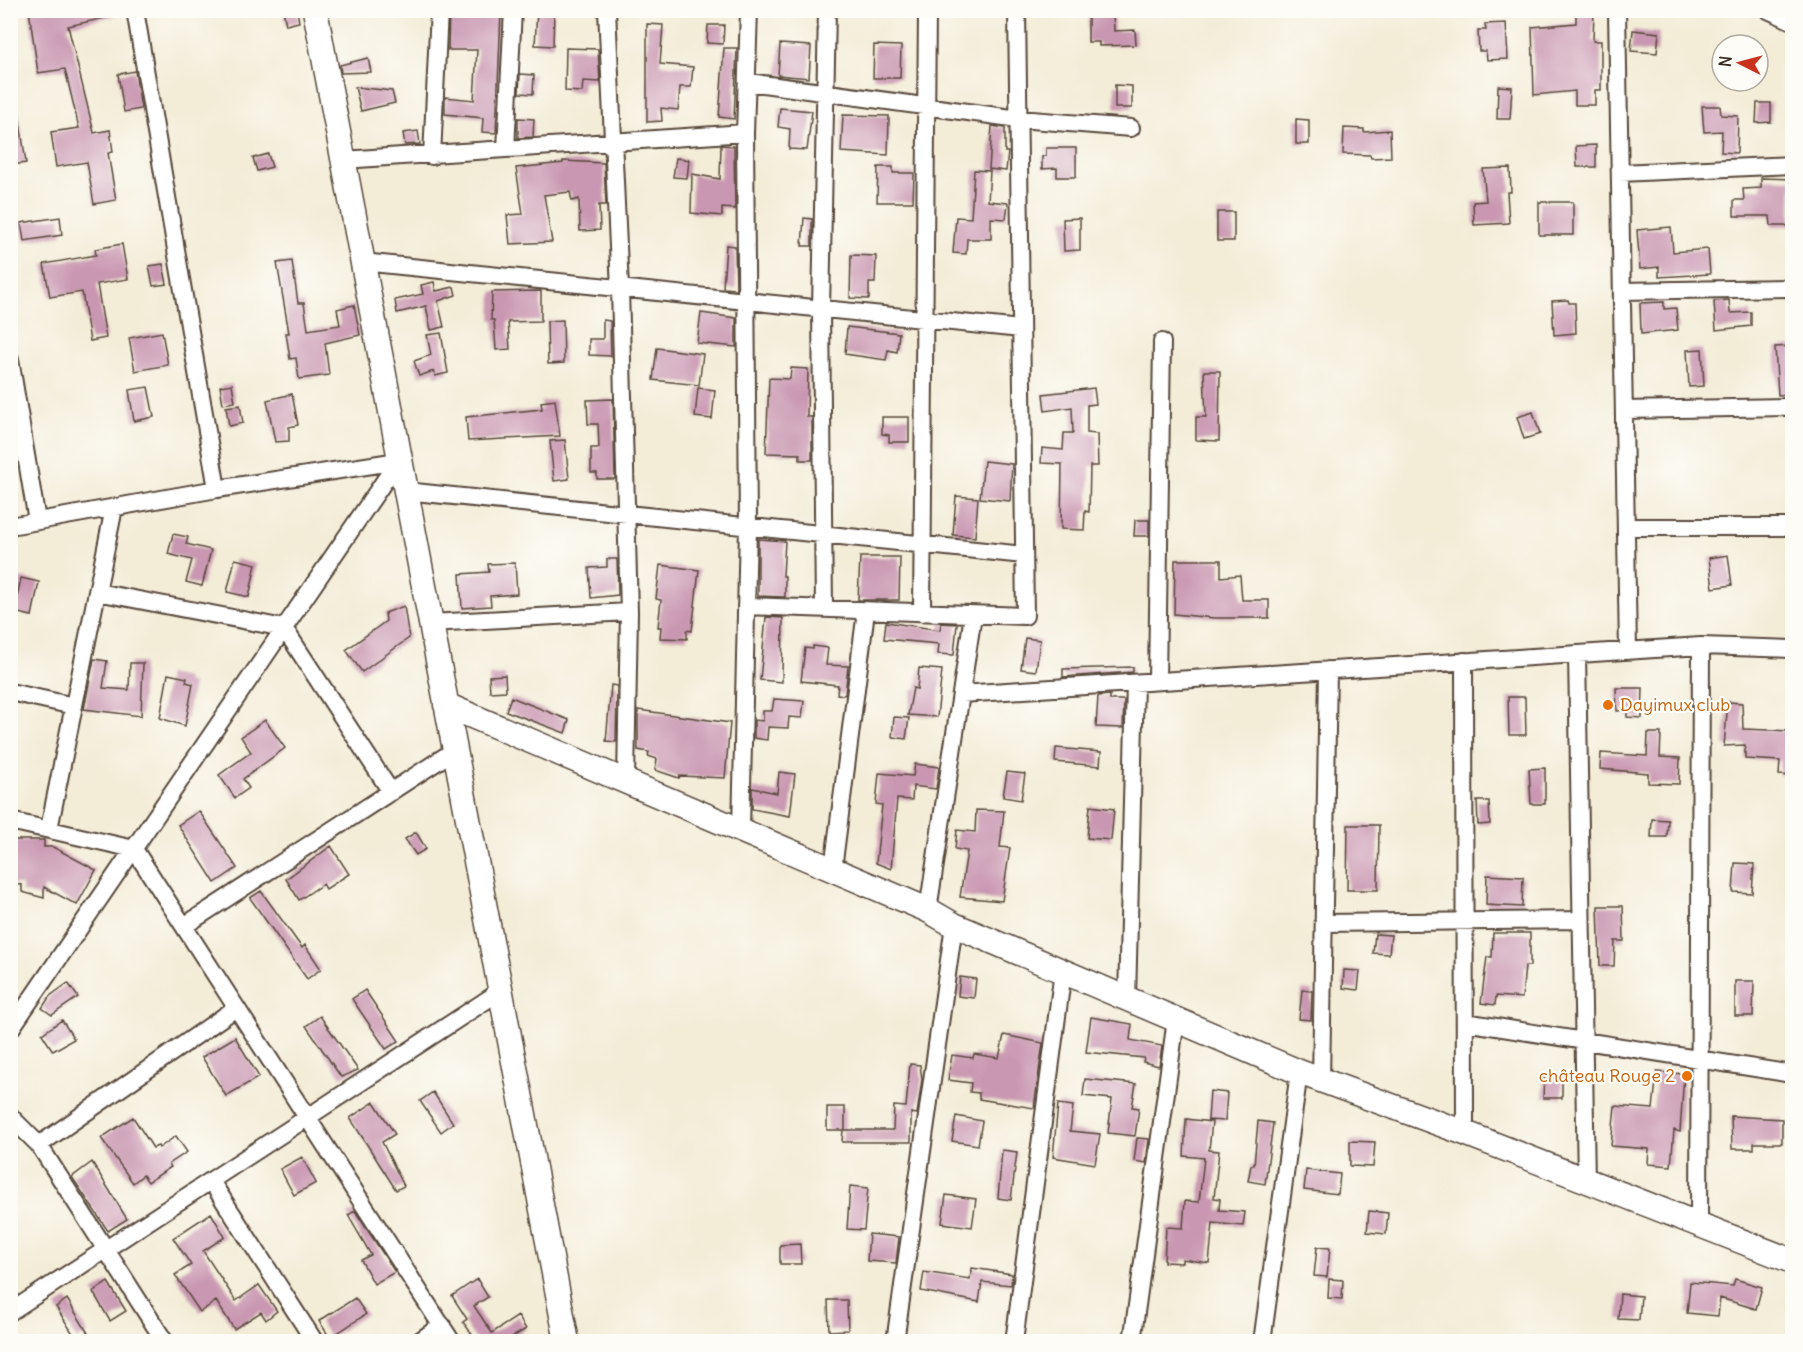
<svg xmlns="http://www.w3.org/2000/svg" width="1803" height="1352" font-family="Delius,sans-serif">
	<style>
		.building { fill: #c997b1 }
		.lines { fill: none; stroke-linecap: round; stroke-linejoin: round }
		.street-casing { stroke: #57473a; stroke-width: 20 }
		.secondary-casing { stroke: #57473a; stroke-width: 27 }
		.street { stroke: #fff; stroke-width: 16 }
		.secondary { stroke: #fff; stroke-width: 24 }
		.food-dot { fill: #e8710a; stroke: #fdfcf7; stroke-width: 2 }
		.labels { text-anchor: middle; stroke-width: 4.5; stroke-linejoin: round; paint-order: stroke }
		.food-label { font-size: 18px; fill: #c56008; stroke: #fdfcf7; text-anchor: start }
	</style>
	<rect width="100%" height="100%" fill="#fdfcf7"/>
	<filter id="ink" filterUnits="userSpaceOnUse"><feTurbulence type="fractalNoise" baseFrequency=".0167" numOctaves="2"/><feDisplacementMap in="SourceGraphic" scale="12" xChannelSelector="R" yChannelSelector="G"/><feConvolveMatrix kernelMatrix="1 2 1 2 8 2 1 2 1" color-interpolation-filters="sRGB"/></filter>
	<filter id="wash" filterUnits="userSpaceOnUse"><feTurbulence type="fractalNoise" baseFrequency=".008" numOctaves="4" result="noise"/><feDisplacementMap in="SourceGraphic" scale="24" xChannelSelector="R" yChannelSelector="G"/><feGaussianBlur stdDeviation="1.35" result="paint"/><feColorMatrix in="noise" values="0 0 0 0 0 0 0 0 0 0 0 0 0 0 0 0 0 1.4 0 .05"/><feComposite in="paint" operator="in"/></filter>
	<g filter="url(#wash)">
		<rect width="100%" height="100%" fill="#f3ecd7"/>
		<g id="blocks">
			<path class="building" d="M29,10H113L114,16L68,26L94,133L110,130L113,152L108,153L116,200L94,204L87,162L56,167L51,132L79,128L65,69L38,73Z
				M283,10H297L299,22L286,25Z
				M449,10L501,11L496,133L482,132L483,118L445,114V97L474,100L477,50H448Z
				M537,10H554L553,46L535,45Z
				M1576,10H1594L1593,41H1601V90H1595V105H1575V91L1534,95L1532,27L1576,23Z
				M1113,11L1114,31L1135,30L1136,45L1099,46V42H1088V12Z
				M1506,23L1508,59L1487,60L1486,51H1479L1478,30H1486L1485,24Z
				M647,24L663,25L660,64L693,67L691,87H680L678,110L661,108L662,121L647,122Z
				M708,25H724L723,44L707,43Z
				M1633,30L1659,33L1657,53L1631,51Z
				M780,44L811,46L809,78L778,75Z
				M874,45L901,46L900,78H873Z
				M566,48L598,49L600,82L583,81L582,92L565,91Z
				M724,48H737L734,119L719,117Z
				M368,58L371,72L341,73L340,65Z
				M135,71L141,109L124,112L118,74Z
				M520,74L534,75L533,94L519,93Z
				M1115,85L1132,86V108H1115Z
				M1498,86L1512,87L1510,119H1497Z
				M355,87L392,91L395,103L361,111Z
				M1757,103H1771V122L1756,123Z
				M1702,106H1720L1721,115L1738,116L1737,153L1721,152L1722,131L1704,132Z
				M780,108L812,111L807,150L789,149L790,129L778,127Z
				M10,109H18L26,163L10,165Z
				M843,115L889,116L888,155L841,152Z
				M518,118L534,119L533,137L518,138Z
				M1296,119L1309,120V144H1296Z
				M992,126L1005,128V152H1008L1006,171L989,169Z
				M1344,128L1364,129V132L1390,130L1391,157L1371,158L1370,155L1343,154Z
				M418,131L420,144L405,145L403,133Z
				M721,145L734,146L735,209L722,208V216L691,213L692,174L720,179Z
				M1596,145V167H1577L1576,146Z
				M1046,148H1076V177H1057V168L1042,169V156H1046Z
				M268,154L272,167L257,171L253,158Z
				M676,158L689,160L687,178L673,177Z
				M563,161L604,163L606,205H599L600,230L580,231L579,199L572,201L570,192L544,195L552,242L510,244L507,215L523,214L516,168L563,163Z
				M878,167H893V173H914L913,202H877Z
				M1510,168L1511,192H1507L1509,223L1474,225L1473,202L1486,201L1483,169Z
				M974,170L990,171L988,201L1008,203L1006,219L991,218V239H967L966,254L953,253L956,217L971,218Z
				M1761,178L1792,179L1791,226H1771L1770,216H1734V200H1744L1743,189L1761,188Z
				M1539,202H1573V235H1539Z
				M1217,212H1234V241H1217Z
				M60,217L62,235L24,241L21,223Z
				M804,218L812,219V246H802Z
				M1080,218V250L1064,251L1063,219Z
				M1671,227L1673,252L1708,249L1710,274L1659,277V267L1640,269L1637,230Z
				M122,244L128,279L97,284L106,338L90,341L82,292L50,297L44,264L96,255L95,249Z
				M726,245L735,246L736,289L723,288Z
				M851,255L876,256L875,283H869V299L850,298Z
				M292,261L298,303H304L308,330L340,325L337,309L354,305L360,335L325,343L329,375L299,379L296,358L290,359L286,333H289L277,263Z
				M163,264L167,284L153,286L149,266Z
				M434,282L436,291L454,287L456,295L438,301L444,327L431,330L426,306L397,313L395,300L423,294L421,285Z
				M541,291V321L508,322L510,349L496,350L494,320H491L492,292Z
				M1568,300L1569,303H1575L1576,333L1554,335L1552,301Z
				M1729,300L1730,313L1751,312V326L1716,330L1714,301Z
				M1664,302V309L1676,308L1678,330L1641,334L1640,303Z
				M701,313L736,318V347L697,343Z
				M563,320L564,363L548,364L547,321Z
				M603,320L610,321L611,356L589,355V339H603Z
				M847,327L899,333L897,352L888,350L886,360L845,354Z
				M162,332L168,365L135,371L129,338Z
				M441,333L448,373L435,376L434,371L419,376L414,361L431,355L427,335Z
				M1792,346V394L1778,395L1775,347Z
				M657,348L703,354L699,385L653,380Z
				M1702,349L1704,386L1689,387L1687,350Z
				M791,368L808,369L807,417H812V460H800V454L766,453L769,378L790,379Z
				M1204,371H1220L1219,441L1196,440V417H1206Z
				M232,384L235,402L223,404L220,386Z
				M148,387L154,417L134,421L129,390Z
				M698,388L715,390L712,419L695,417Z
				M1094,388L1096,404L1087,405V433L1097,434L1098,466H1090L1089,512L1085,511L1084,530L1061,529L1062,464L1041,463L1042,448L1063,450L1064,433H1073L1072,407L1045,411L1043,394Z
				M292,394L298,425L289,427V441L275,442L267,400Z
				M613,399L615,479H597V473H591V448H599L598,424H588L587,400Z
				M555,400L560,436L468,441L466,417L542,409L541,402Z
				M240,405L243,423L229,426L226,407Z
				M1533,412L1540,434L1524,439L1517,417Z
				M882,417H909V442H889V435L882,434Z
				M565,440L569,479L554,481L550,441Z
				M984,461L1012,464L1010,501L980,498Z
				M956,496L978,498L975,537L953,535Z
				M1135,520H1149V536H1134Z
				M173,534L188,537L186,544L211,550L202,586L186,582L192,560L168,554Z
				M758,539L785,541L783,576H785V597L758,596Z
				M1728,555L1732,585L1713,588L1709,558Z
				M860,557H900L899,600H858Z
				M235,559L256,564L249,597L227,592Z
				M607,559H617L618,595L591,598L589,568L607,567Z
				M1175,560H1221V577L1240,575L1242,600H1269V618H1214L1174,614Z
				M515,563L517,594L490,596L491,606L462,608L460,574L489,572L488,564Z
				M660,565L699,570L692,631L687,630V639L660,638L661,627H658L661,600L656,599Z
				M21,578L39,582L32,616L14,612Z
				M404,606L409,638L362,672L346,650L386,621L385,613Z
				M766,617L783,618L782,682L760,680Z
				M886,622L940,630L941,623L957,624L954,655L938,654L939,644L884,639Z
				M1025,638L1040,640L1036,671L1021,669Z
				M813,646L828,648L826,665L848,666L845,695L837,694L838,685L801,681L805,648L813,649Z
				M94,659L107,661L103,688L129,690L130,663H143L141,716L84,709Z
				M1133,667V672L1063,677V669Z
				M919,668L942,670L937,717L908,715L913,688L917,689Z
				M168,674L187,678L186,682L193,684L185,726L160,718Z
				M505,675L506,691L490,692L489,676Z
				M611,685L617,686L616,742L606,741Z
				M1616,688H1643L1642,718L1627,717V710L1617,711Z
				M1110,695V700H1124L1123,728L1096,727L1098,696Z
				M511,697L569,720L565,733L506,711Z
				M1508,697H1525L1526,735H1509Z
				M774,699L804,701L802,718L789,717L788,728L768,727L767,740L754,738V720L763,721V711H772Z
				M1728,702L1742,703L1743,729L1792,731V776L1779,775L1780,761L1745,759V745L1724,746Z
				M638,710L730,723L725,778L680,776L679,778L655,770L657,759L648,756L649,752L638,750Z
				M894,717L909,718L906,739L892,737Z
				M265,720L285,748L243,779L249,788L235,798L219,775L251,752L241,737Z
				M1648,733H1661L1660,757L1680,758L1679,784L1648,783V773L1600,769L1601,753L1647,756Z
				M1056,748L1101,752L1100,766L1055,762Z
				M915,764L939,767L936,789L913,786L912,800L897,799L891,869L876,863L882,805L876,804L879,773L913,776Z
				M1545,768V804H1531L1529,769Z
				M779,772L795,774L790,816L752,809V788L777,793Z
				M1007,772L1025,774L1021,800L1003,797Z
				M1477,801H1489L1490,824L1478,825Z
				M1090,806L1114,809L1111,840L1087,838Z
				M976,810L1004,811L1000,847L1010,848L1002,901L960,897L967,851L955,849L957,830L975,832Z
				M199,811L237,868L215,883L178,825Z
				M1652,819L1668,820L1667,837H1651Z
				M1348,825H1379L1378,890H1347Z
				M416,832L426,849L416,855L405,839Z
				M14,840H44V847H53L96,870L77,905L44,887V898L22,892V885L10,884Z
				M331,846L349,874L326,889L323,884L299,900L286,879Z
				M1735,863L1754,864L1752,893L1733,892Z
				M1487,875L1523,877L1522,907L1486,905Z
				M261,891L302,948L305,945L321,969L307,979L250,898Z
				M1598,906H1623L1624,941H1615L1614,966H1600Z
				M1493,933H1530V966H1525L1522,998L1496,996L1495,1005L1481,1003L1487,957H1492Z
				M1375,934L1391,935L1389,954L1373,953Z
				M1344,970L1360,971L1358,990L1343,988Z
				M960,977L976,979L974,998L958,996Z
				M1735,981H1754L1753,1016H1735Z
				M68,983L78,997L52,1015L42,1008L50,996Z
				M365,990L399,1041L386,1049L352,999Z
				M1302,990L1312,991L1311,1020L1299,1019Z
				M320,1016L358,1070L341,1077L306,1026Z
				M1091,1017L1132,1024L1130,1040L1162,1046L1159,1066L1143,1062L1144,1058L1086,1052Z
				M62,1020L74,1039L53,1051L42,1034Z
				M1004,1035L1043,1043L1034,1108L979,1099V1093L970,1092L971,1083L948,1080L952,1055L973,1058L974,1054L999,1058Z
				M235,1037L259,1077L226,1096L202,1057Z
				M910,1064L920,1065L922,1079L917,1114L911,1113V1142H842L843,1130H893L894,1106L906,1107Z
				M1657,1072L1684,1074L1680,1132L1674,1130L1671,1166L1648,1164L1649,1149L1611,1146L1615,1106L1653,1109Z
				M1544,1077H1562V1098H1543Z
				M1085,1079L1136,1084L1132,1107L1139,1108L1135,1136L1108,1133L1112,1099L1083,1096Z
				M1210,1091L1227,1093L1225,1121L1208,1120Z
				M433,1092L453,1123L441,1132L420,1101Z
				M374,1102L395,1134L382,1142L404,1186L396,1190L350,1118Z
				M1058,1104L1073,1106L1070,1131L1100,1134L1095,1164L1053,1157Z
				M827,1107H845V1130H827Z
				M956,1116L982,1121L978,1145L952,1141Z
				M1731,1116L1782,1119V1143H1754V1149H1732Z
				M133,1117L153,1148L158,1146L159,1148L176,1136L187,1152L169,1164L171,1167L148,1182L143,1175L133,1183L101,1138Z
				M1186,1119L1212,1122L1209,1150L1219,1151L1214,1198L1220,1199L1219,1210L1245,1212L1243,1226L1213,1223L1209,1263L1182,1259V1263L1164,1262L1166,1227L1183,1228L1185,1201L1199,1202L1204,1158L1184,1156Z
				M1258,1121L1273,1123L1265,1184L1248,1181L1251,1165H1254Z
				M1137,1138L1149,1139L1146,1163L1134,1161Z
				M1350,1141L1375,1142L1373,1167L1350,1166Z
				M1002,1150L1017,1152L1011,1200L998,1198Z
				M302,1157L316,1183L294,1195L280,1169Z
				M92,1162L127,1219L108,1231L72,1177Z
				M1306,1170L1340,1174L1338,1194L1304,1190Z
				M850,1186L868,1188L864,1230L847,1229Z
				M946,1195L976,1199L972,1227L942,1223Z
				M355,1211L395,1272L374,1284L361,1260L371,1255L348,1215Z
				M1369,1211L1388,1213L1386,1234L1367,1232Z
				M211,1213L225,1237L203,1251L236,1301L259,1285L277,1311L266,1320L261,1312L234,1329L216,1301L200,1312L175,1275L191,1265L173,1238Z
				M869,1234L899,1237L896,1263L867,1261Z
				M800,1244L801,1264H780V1245Z
				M1317,1247L1330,1248L1327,1277L1314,1276Z
				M972,1268L1012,1274L1011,1285L982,1282L979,1302L921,1291L924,1272L970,1279Z
				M477,1279L488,1297L474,1306L492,1333L518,1316L526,1329L506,1341H477L463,1322L467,1319L452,1296Z
				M1329,1279L1343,1280L1342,1299L1328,1298Z
				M1735,1279L1762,1287L1756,1309L1720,1298L1718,1316L1687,1313L1690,1282L1733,1286Z
				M108,1282L126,1311L110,1321L93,1292Z
				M1620,1294L1641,1296L1639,1320L1618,1319Z
				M355,1298L366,1314L330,1338L319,1321Z
				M67,1299L88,1333L77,1340L56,1307Z
				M828,1300H847L848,1330L829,1331Z"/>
		</g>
	</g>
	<g filter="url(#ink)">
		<use href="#blocks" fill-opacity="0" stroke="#57473a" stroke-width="1.5"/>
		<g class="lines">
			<defs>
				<path id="street" d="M135,10L217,489
					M607,10L620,289L629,612L626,780
					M1617,10L1628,651
					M1768,10L1792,21
					M748,82L1019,119L1131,128
					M506,149L513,10
					M432,156L439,10
					M343,160L745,133
					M1620,173L1792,165
					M362,262L1021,329
					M1622,291L1792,288
					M10,359L37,521
					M1624,410L1792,407
					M405,491L1024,555
					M10,526L217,489L398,461
					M1626,527H1792
					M97,592L284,628L391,792
					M746,606L1025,616L1017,10
					M824,609L821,309L827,10
					M922,613L927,10
					M430,623L629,612
					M1577,654L1586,1182
					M1464,661L1465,1133
					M1157,681L1162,342
					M10,692L74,706
					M961,694L1701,646L1792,649
					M10,821L134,849L452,1342
					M49,829L114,508
					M741,830L748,527L745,133L749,10
					M833,869L866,611
					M928,910L973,615
					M1324,923L1581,920
					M184,926L455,750
					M1127,999L1135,683
					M1465,1022L1792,1074
					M10,1030L398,461
					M1321,1081L1328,670
					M10,1116L39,1145L165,1342
					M39,1145L236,1008
					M211,1181L315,1342
					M1699,1226L1701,646
					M10,1312L502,990
					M418,1342L442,1325
					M895,1342L954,925
					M1014,1342L1063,971
					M1132,1342L1176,1019
					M1262,1342L1299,1072"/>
				<path id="secondary" d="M315,10L567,1342
					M446,705L928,910L954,925L1299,1072L1465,1133L1792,1261"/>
			</defs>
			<use href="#street" class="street-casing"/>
			<use href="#secondary" class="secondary-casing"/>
			<use href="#street" class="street"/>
			<use href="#secondary" class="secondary"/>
		</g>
	</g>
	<g class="food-dot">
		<circle cx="1608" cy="705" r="6"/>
		<circle cx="1687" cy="1076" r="6"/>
	</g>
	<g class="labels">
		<g class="food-label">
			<text x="1620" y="711">Dayimux club</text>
			<text x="1675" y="1082" text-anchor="end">château Rouge 2</text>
		</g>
	</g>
	<rect width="1803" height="1352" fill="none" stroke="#fdfcf7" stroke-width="36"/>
	<g transform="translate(1740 63) rotate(276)"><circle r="28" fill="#fdfcf7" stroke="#afa8a0" stroke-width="1.5"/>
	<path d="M0-4.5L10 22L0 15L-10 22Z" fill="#c8321e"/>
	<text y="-9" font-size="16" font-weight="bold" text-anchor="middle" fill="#3b2a1e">N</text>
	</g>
</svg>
